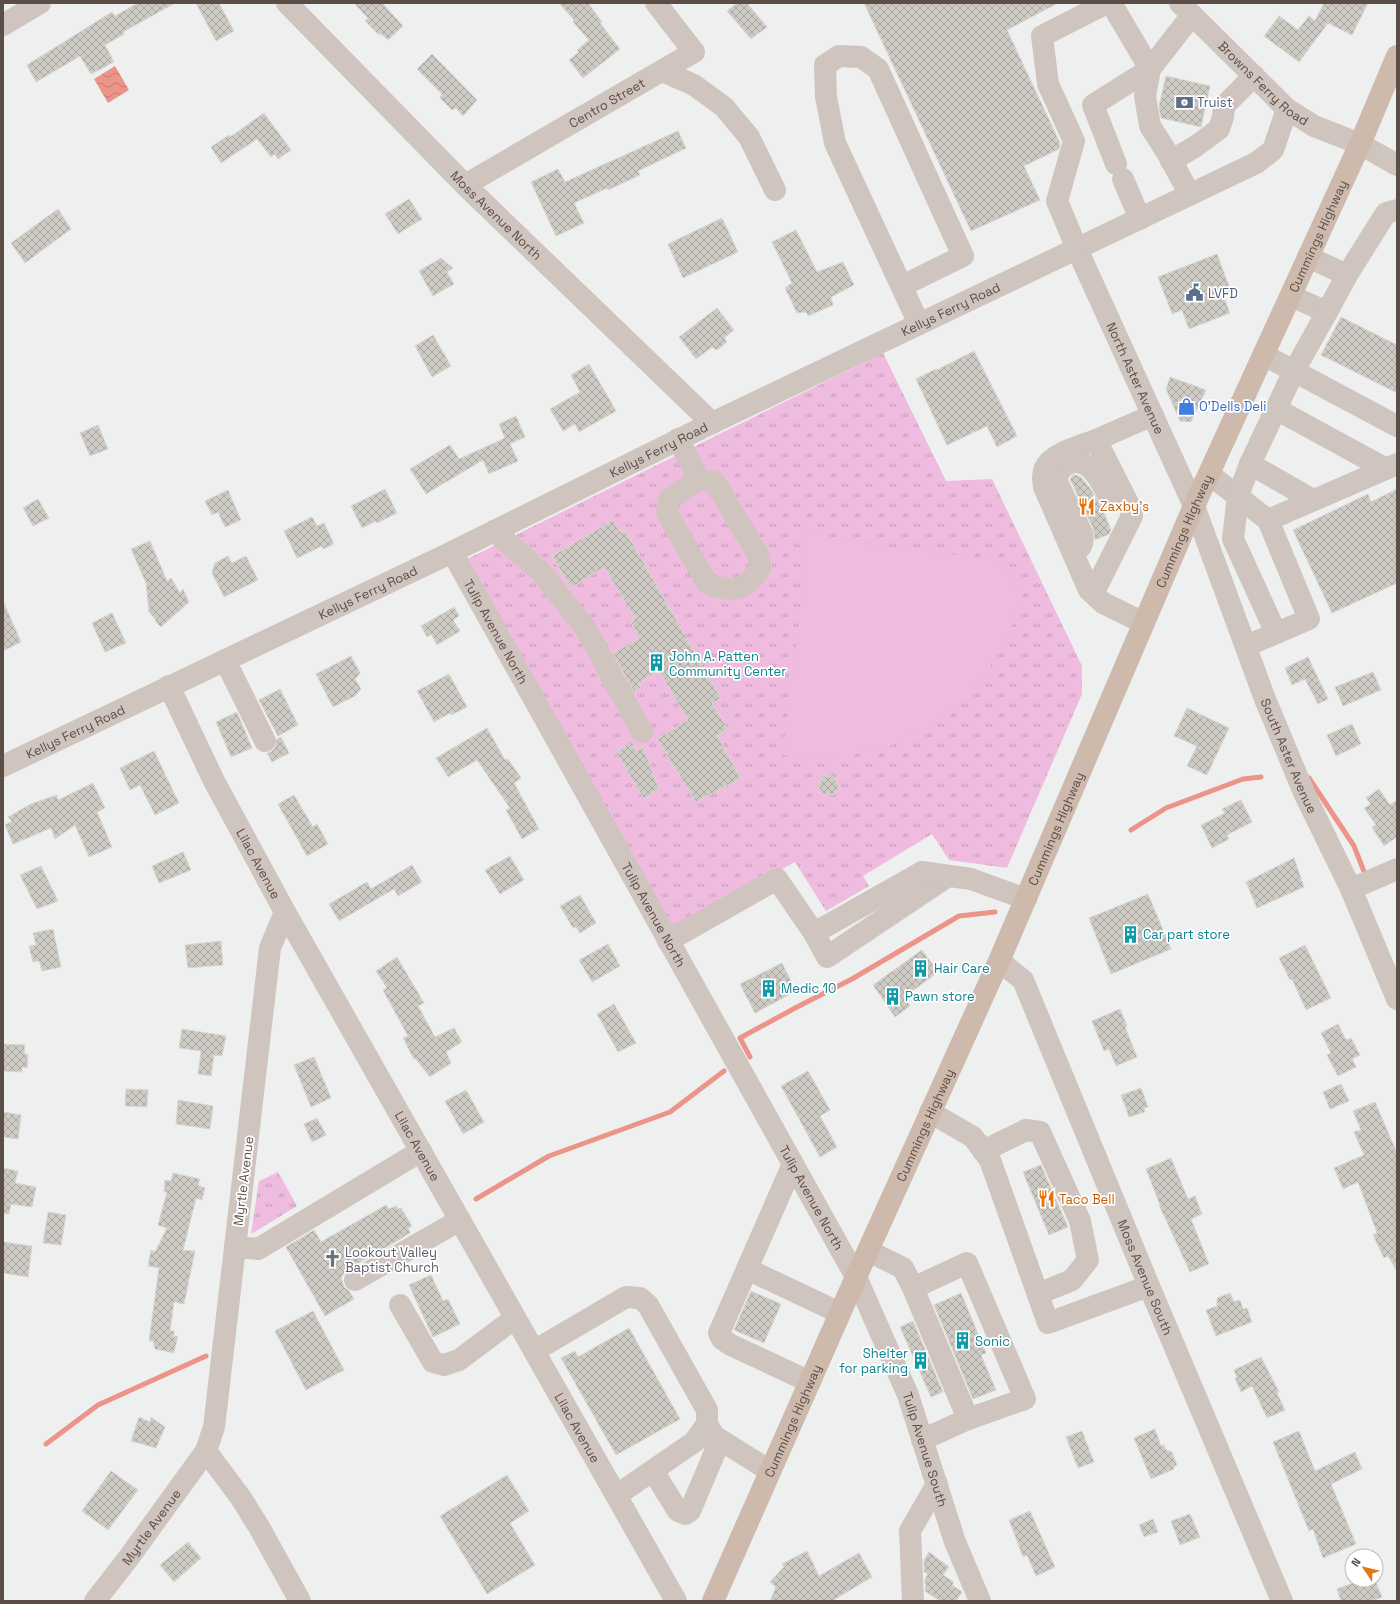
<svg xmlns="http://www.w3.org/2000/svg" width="1400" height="1604" font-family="'Space Grotesk',sans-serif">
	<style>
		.park { fill: url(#park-tufts) }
		.garden { fill: #efbbdf }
		.water { fill: url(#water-waves) }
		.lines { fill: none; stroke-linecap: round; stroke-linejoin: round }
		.stream { stroke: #ec9488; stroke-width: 5 }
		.building { fill: url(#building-cross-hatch); stroke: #d9d6d2 }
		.minor { stroke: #d0c5be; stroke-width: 22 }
		.major { stroke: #cdbaad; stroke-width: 22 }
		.labels { text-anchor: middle; stroke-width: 3.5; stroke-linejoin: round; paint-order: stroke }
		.street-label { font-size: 13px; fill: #5b4e46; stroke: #fff }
		.service-label { font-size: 13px; fill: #4e5e75; stroke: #fff; text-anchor: start }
		.shop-label { font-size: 13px; fill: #366cbe; stroke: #fff; text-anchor: start }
		.food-label { font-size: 13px; fill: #c56008; stroke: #fff; text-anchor: start }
		.culture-label { font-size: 13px; fill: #0d838f; stroke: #fff; text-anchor: start }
		.worship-label { font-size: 13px; fill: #5b616d; stroke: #fff; text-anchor: start }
	</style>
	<defs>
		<pattern id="park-tufts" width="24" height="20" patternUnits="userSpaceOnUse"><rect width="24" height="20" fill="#efbbdf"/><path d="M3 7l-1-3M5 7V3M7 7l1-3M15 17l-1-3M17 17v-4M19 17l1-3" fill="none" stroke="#c59ab7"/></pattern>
		<pattern id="water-waves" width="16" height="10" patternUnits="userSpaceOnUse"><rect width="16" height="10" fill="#ec9488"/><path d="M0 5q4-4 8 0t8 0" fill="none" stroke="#c27b71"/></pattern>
		<pattern id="building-cross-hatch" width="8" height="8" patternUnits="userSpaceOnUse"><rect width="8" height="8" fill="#cecac4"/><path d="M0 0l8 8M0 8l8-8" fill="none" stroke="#aaa6a1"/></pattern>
	</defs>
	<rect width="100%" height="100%" fill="#eef0f0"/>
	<path class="park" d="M883,353L946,481L992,479L1082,666V694L1007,868L949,860L932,834L863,876L869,886L826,911L795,862L674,931L467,559Z
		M278,1172L297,1206L251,1234L259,1181Z"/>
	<path class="garden" d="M812,530L836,540L1004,561L1019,591L1020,603L1014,622L996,658L974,689L943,716L896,744L831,760L803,759L783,755L806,564L798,541Z"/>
	<path class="water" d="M115,66L129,90L108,103L94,79Z"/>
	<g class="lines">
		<path class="stream" d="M1309,778L1354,846L1365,874
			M1131,830L1166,808L1243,779L1261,777
			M750,1057L740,1038L797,1007L852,979L959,916L995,912
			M476,1199L549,1156L670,1112L724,1071
			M46,1444L98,1405L206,1356"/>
	</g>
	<path class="building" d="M138,3H175L123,32L124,34L105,45L114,62L91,74L80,56L36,82L27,65L112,12L115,16Z
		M196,3H219L234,31L216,41Z
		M354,3H382L403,26L388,40L380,33L379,35L365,21L368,18Z
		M559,3H588L602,22L600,23L620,49L583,78L569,60L579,52L577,50L589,40L573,22L574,20Z
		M737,3H747L767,27L751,39L727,11Z
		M864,3H1058L1007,30L1060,143L1059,149L1024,166L1040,200L971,231Z
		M1324,3H1368L1352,35L1328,23L1299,62L1264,36L1279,16L1298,30L1309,16L1315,21Z
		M432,54L477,100L463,116L456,108L452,110L440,98L442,94L417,69Z
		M1166,76L1210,86L1201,127L1161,118L1159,106Z
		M264,113L291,150L278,159L275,154L271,157L257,139L221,163L211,147L229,135L230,137Z
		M678,131L686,148L638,171L640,175L608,190L607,188L574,203L584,223L556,236L531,182L558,169L565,182Z
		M409,199L422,219L398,234L385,214Z
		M58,209L71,229L25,263L11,243Z
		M722,218L738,252L683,278L668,244Z
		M796,230L817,272L843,262L854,285L831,297L833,305L808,316L806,312L797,313L785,288L792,283L772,242Z
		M1217,254L1231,291L1223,295L1230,313L1189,329L1182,310L1172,314L1158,277Z
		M441,258L453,268L447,272L454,284L433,296L419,271Z
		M717,308L734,330L724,338L727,342L717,350L712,347L696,359L679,337Z
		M1341,317L1397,345V393L1321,355Z
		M433,335L451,366L432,377L415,346Z
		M974,351L1017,436L997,447L987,426L947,445L916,379L936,369L937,370Z
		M589,364L616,411L579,432L575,424L563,431L550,409L580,392L571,375Z
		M1170,377L1206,390L1191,422L1180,421L1166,389Z
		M516,416L525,437L510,444L518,461L489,474L483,460L426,494L410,469L450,445L459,459L505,438L499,424Z
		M98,425L108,449L90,456L80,433Z
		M1073,475H1076L1081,477L1090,488L1102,508L1111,530L1109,534L1095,540L1093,528L1070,479Z
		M385,489L397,513L377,523L376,521L362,528L351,506Z
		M1397,489V583L1332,613L1293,530L1368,494L1371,502Z
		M228,490L241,520L225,527L218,512L212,515L205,501Z
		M38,499L49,518L33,526L23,508Z
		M312,517L317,526L324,523L334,544L323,549L322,546L297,558L284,531Z
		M613,520L620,532L625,530L721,699L712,703L728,729L717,736L741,778L696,802L657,739L688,720L659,671L638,683L641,688L634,692L613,653L640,638L631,622L635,618L604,567L571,588L552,556Z
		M150,541L167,581L171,578L180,593L183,589L189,602L161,627L155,621L156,620L149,612L146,583L131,549Z
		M228,556L232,563L246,556L258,580L224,597L212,573L215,563Z
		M3,601L21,642L3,651Z
		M454,607L459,616L453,620L460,631L437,645L431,634L427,637L421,626Z
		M112,613L126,643L105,652L92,623Z
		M351,656L360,673L355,679L361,689L355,696L333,707L316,674Z
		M1308,657L1328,699L1318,704L1305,679L1292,685L1285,668Z
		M1373,672L1381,690L1343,706L1335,687Z
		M449,674L467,707L451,715L450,713L434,722L417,691Z
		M280,689L298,725L278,736L259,700Z
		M1187,708L1229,728L1207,775L1187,766L1197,746L1174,736Z
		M237,712L252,748L231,757L216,722Z
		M1352,724L1361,744L1336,756L1327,735Z
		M487,728L505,760L508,759L521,778L514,783L539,829L522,839L506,810L510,808L477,760L448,777L436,758Z
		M281,737L289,753L272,762L267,753L271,752L275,748L277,739Z
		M632,742L636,751L643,747L659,789L644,799L616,752Z
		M154,751L179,803L155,815L140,785L130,790L120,768Z
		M823,776H833L839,785L835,794L824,795L818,786Z
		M93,783L105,808L97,812L112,847L89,857L75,825L55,839L51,828L13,844L5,825L12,821L8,817L31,804L57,795L58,800Z
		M1379,789L1390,805L1397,800V837L1384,846L1372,827L1376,825L1364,808L1371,804L1366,798Z
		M294,795L313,827L317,824L328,844L307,856L278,804Z
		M1241,800L1252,822L1227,835L1229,839L1212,848L1201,825L1225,813L1222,809Z
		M183,852L191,870L159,883L152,866Z
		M510,856L524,880L500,894L485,870Z
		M1294,858L1304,887L1257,908L1246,882Z
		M412,865L422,882L398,896L394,889L339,921L329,904L367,882L371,889Z
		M41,866L58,901L37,909L20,875Z
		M1148,894L1171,949L1111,974L1089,918Z
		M580,895L596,923L580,933L576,927L573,928L560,906Z
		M53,929L61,967L42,971L39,961L33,962L29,946L36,945L33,933Z
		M221,941L223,965L188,968L185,945Z
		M608,944L620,966L592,982L579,960Z
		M1305,945L1331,998L1306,1010L1292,979L1290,980L1279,958Z
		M922,950L938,972L904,997L910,1006L895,1017L873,985Z
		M397,957L424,1003L418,1006L435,1037L454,1028L462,1042L446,1052L451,1063L430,1077L415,1058L414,1059L403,1038L408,1036L383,990L387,988L376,971Z
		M782,963L796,991L755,1013L740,984Z
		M614,1004L636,1043L618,1052L597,1014Z
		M1120,1009L1127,1026L1125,1027L1137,1057L1116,1066L1109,1049L1104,1051L1092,1021Z
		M1338,1024L1346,1040L1351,1038L1360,1055L1352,1059L1356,1067L1338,1076L1327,1055L1331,1053L1321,1033Z
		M182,1029L226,1036L222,1056L214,1055L211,1076L198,1074L201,1051L179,1048Z
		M3,1044L25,1045L24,1054H28L27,1068L22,1067V1072L3,1071Z
		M314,1057L331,1098L311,1107L294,1065Z
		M808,1071L830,1110L820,1116L837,1147L820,1157L781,1086Z
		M1341,1084L1349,1101L1330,1109L1323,1092Z
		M1141,1088L1148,1107L1144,1108L1145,1112L1129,1117L1121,1095Z
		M126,1089L148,1090L147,1107L125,1106Z
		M466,1090L484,1122L463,1134L445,1101Z
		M178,1100L213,1106L210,1129L176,1124Z
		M1375,1102L1397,1153V1271L1388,1256L1384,1258L1373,1235L1377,1233L1358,1182L1343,1189L1334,1168L1364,1155L1354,1132L1361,1130L1353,1111Z
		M3,1112L21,1115L18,1139L3,1137Z
		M317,1118L326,1135L312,1142L304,1124Z
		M1171,1158L1188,1199L1195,1196L1202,1214L1191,1219L1209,1264L1190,1272L1159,1205H1160L1146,1169Z
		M1041,1165L1068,1227L1049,1235L1023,1172Z
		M3,1168L18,1171L15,1183L36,1187L32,1207L11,1204L9,1214L3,1213Z
		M173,1173L200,1179L198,1185L205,1188L202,1200L196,1198L183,1250L195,1251L184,1304L174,1302L170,1331H174V1337L178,1336L174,1353L155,1349L153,1341H149L159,1268L148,1266L151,1250L155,1252L167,1228L158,1225L167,1192H164L165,1180L171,1181Z
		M386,1205L389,1209L396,1206L398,1209L401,1208L412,1226L408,1228L410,1233L404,1236V1237L348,1269L341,1277L344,1287L349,1291L354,1299L325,1316L286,1247L314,1230L321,1242Z
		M48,1212L66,1215L61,1245L43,1243Z
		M3,1242L32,1246L28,1277L3,1273Z
		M431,1275L443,1301L448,1299L460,1324L433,1337L409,1285Z
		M751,1291L781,1304L764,1343L734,1330Z
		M961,1293L986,1353L981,1355L996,1390L973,1399L934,1305Z
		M1230,1293L1234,1302L1240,1300L1243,1309L1247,1308L1252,1322L1216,1336L1206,1310L1217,1306V1298Z
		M313,1311L344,1370L306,1390L275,1331Z
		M913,1321L943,1392L931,1397L900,1327Z
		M629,1328L680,1419L616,1455L561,1358L575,1351L578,1357Z
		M1261,1357L1279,1392L1277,1393L1285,1410L1267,1418L1252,1386L1241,1392L1235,1378L1237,1377L1234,1370Z
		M139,1417L150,1422L151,1417L165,1427L156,1448L131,1441Z
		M1155,1429L1161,1446L1164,1445L1166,1450L1172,1452L1177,1465L1173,1467L1174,1469L1151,1479L1134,1438Z
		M1082,1431L1094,1462L1078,1468L1066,1437Z
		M1299,1431L1315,1471L1355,1452L1362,1469L1331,1484L1356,1544L1323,1558L1313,1529L1309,1531L1273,1442Z
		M111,1471L138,1490L108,1530L82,1511Z
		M507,1475L529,1511L510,1523L535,1565L487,1594L440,1516Z
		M1030,1511L1055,1567L1036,1576L1027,1555L1023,1557L1009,1520Z
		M1190,1514L1200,1537L1180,1545L1171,1521Z
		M1153,1519L1158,1532L1144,1537L1139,1525Z
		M188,1542L201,1558L174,1582L160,1565Z
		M807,1551L819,1576L859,1553L872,1577L832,1601H770L776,1587L770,1582L784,1567L782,1564Z
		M929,1552L949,1567L943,1575L954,1582L952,1585L962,1592L956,1601H940L925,1591L926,1585L925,1584V1579L928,1574L924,1572V1560Z
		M1361,1580H1375L1382,1597L1372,1601H1341L1337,1589Z"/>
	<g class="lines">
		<g class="minor">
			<path id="s1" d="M287,3L465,185L712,423"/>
			<path id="s2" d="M1107,3L1042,36L1048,84L1074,141L1057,201L1077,249L1194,506L1265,699L1305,795L1351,889L1397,999"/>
			<path d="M1111,3L1150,69L1093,105L1116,164"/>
			<path id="s3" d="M1180,3L1287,109L1314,126L1360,144L1397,165"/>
			<path d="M3,25L40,3"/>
			<path d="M662,71L694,85L724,107L749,137L775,190"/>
			<path d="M1171,161L1196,146L1219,129L1223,117L1224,106L1254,76"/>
			<path d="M1123,179L1140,219"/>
			<path id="s4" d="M465,185L694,52L656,3"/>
			<path d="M1190,195L1168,154L1150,126L1145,96L1150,69L1192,15"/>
			<path d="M1308,257L1347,275"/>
			<path d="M902,286L963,256L878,69L861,57L839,56L825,65L826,97L835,143L919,324"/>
			<path d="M1291,296L1327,312L1347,275L1386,213L1397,210"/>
			<path d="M1264,355L1397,426"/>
			<path d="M1276,409L1386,469"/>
			<path d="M678,439L691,464L698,480"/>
			<path d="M1096,440L1153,415"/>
			<path d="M1250,464L1313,500"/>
			<path d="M1209,474L1268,520L1397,464"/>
			<path d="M698,480L714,482L718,487L758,555C759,559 761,563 760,567C758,575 745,586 737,588C727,591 716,586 707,583L667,513L669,499Z"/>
			<path d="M494,531L540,571L586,629L642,732"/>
			<path id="s5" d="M452,552L856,1277L908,1395L955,1542L980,1601"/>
			<path d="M1073,553C1082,548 1084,543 1082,533L1056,480C1061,460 1081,456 1094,472C1101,480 1105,490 1110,499"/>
			<path d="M1089,590L1044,487C1043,480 1042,474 1045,468C1052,453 1081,446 1096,440L1130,507L1132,516L1098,584L1089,590L1103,603L1144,623"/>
			<path d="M1276,633L1233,539L1238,496L1250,464L1276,409L1294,371L1327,312"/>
			<path d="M1246,646L1309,619L1268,520"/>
			<path d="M225,660L265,741"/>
			<path id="s6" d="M169,686L214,781L285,912L676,1601"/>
			<path id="s7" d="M3,766L444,556L712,423L1256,163L1273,150L1287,109"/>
			<path d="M1351,889L1397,869"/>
			<path d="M285,912L270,948L214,1427L206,1451L241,1498L259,1527L300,1601"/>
			<path d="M814,933L827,957L948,876"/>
			<path d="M668,941L777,879L814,933L922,872L971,879L1026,899"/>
			<path id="s8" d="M999,961L1023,980L1149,1286L1282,1601"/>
			<path d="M930,1112L973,1137L990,1160L1048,1323L1149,1286"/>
			<path d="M983,1151L1026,1130L1040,1132L1080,1221L1088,1260L1072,1280L1038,1294"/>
			<path d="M793,1164L719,1333L722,1339L731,1345L810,1382"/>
			<path d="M235,1247L258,1249L421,1151"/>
			<path d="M868,1251L903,1268L913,1288L968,1419"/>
			<path d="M747,1269L840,1313"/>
			<path d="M355,1280L460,1220"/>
			<path d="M913,1288L967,1263L1025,1399L968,1419L922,1440"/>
			<path d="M400,1305L433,1362L444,1365L459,1360L515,1318"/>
			<path d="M534,1351L626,1297L640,1298L648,1305L707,1410V1424L694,1442L617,1495"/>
			<path d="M714,1436L770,1471"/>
			<path d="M653,1471L678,1511L685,1514L690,1511L715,1452L714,1436L707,1424"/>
			<path id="s9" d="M95,1601L127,1560L206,1451"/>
			<path d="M913,1601L910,1531L937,1484"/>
		</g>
		<path class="major" id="s10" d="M713,1601L856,1277L999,961L1194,506L1360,144L1397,56"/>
	</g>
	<defs>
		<symbol id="bank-bare" viewBox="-9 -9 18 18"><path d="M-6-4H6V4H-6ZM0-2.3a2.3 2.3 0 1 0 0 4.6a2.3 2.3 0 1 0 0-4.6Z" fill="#5c6f8a" stroke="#fff" stroke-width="2.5" paint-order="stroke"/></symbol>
		<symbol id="civic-bare" viewBox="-9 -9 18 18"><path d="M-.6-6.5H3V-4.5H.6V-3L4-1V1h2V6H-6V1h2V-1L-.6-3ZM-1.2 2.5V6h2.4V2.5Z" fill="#5c6f8a" stroke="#fff" stroke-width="2.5" paint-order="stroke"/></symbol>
		<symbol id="shop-bare" viewBox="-9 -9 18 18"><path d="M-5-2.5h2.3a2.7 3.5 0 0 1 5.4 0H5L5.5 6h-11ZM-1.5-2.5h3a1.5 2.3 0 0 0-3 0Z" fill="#3f7fe0" stroke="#fff" stroke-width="2.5" paint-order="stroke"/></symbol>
		<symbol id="restaurant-bare" viewBox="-9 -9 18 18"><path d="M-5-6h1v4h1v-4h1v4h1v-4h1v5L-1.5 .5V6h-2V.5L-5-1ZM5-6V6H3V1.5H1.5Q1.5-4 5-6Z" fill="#e8710a" stroke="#fff" stroke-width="2.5" paint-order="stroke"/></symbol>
		<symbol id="building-bare" viewBox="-9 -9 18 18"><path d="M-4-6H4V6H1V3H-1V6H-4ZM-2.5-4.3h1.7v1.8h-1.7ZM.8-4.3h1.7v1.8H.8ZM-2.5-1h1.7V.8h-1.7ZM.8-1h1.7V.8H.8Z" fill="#0f9aa8" stroke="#fff" stroke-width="2.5" paint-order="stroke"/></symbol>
		<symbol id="church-bare" viewBox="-9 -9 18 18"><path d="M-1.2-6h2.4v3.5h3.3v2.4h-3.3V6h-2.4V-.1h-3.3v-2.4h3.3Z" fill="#6b7280" stroke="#fff" stroke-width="2.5" paint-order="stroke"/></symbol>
	</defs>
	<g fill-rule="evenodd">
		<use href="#bank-bare" x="1172" y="90" width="25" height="25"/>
		<use href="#civic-bare" x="1182" y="280" width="25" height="25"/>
		<use href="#shop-bare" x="1174" y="394" width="25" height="25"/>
		<use href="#restaurant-bare" x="1074" y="494" width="25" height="25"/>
		<use href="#building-bare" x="644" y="650" width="25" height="25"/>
		<use href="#building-bare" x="1118" y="922" width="25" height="25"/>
		<use href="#building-bare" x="908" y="956" width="25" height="25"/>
		<use href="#building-bare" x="756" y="976" width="25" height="25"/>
		<use href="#building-bare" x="880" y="984" width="25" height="25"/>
		<use href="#restaurant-bare" x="1034" y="1186" width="25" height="25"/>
		<use href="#church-bare" x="320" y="1246" width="25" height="25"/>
		<use href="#building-bare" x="950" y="1328" width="25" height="25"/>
		<use href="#building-bare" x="908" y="1348" width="25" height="25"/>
	</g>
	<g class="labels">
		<g class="street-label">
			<text dy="5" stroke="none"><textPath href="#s3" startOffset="116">Browns Ferry Road</textPath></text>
			<text dy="5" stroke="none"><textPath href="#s4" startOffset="164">Centro Street</textPath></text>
			<text dy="5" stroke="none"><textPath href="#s1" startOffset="298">Moss Avenue North</textPath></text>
			<text dy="5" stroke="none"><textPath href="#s10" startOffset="1493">Cummings Highway</textPath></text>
			<text dy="5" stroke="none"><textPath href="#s7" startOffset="1052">Kellys Ferry Road</textPath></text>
			<text dy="5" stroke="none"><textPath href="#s2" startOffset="440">North Aster Avenue</textPath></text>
			<text dy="5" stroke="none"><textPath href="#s7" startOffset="728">Kellys Ferry Road</textPath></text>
			<text dy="5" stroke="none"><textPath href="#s10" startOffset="1169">Cummings Highway</textPath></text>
			<text dy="5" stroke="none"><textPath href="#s7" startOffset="404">Kellys Ferry Road</textPath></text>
			<text dy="5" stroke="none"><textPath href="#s5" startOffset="91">Tulip Avenue North</textPath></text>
			<text dy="5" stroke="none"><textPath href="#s7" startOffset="80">Kellys Ferry Road</textPath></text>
			<text dy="5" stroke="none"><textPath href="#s2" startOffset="848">South Aster Avenue</textPath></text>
			<text dy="5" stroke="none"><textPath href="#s10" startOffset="845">Cummings Highway</textPath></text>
			<text dy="5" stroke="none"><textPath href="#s6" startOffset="199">Lilac Avenue</textPath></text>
			<text dy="5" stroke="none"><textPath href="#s5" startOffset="415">Tulip Avenue North</textPath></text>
			<text dy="5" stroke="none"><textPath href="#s10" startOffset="521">Cummings Highway</textPath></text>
			<text dy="5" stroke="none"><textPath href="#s6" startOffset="523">Lilac Avenue</textPath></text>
			<text transform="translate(243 1181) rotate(-83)" y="5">Myrtle Avenue</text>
			<text dy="5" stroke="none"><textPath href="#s5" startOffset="739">Tulip Avenue North</textPath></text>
			<text dy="5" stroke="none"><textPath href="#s8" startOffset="352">Moss Avenue South</textPath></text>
			<text dy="5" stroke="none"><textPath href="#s10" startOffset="197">Cummings Highway</textPath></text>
			<text dy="5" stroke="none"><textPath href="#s6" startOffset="847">Lilac Avenue</textPath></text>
			<text dy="5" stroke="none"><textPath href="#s5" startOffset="1016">Tulip Avenue South</textPath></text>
			<text dy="5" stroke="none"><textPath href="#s9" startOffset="93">Myrtle Avenue</textPath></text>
		</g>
		<g class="service-label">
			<text x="1197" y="107">Truist</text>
			<text x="1208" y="298">LVFD</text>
		</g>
		<g class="shop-label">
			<text x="1199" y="411">O'Dells Deli</text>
		</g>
		<g class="food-label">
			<text x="1100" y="511">Zaxby's</text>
			<text x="1059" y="1204">Taco Bell</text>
		</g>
		<g class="culture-label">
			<text x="669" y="661">John A. Patten<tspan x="669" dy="15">Community Center</tspan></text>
			<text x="1143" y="939">Car part store</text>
			<text x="934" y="973">Hair Care</text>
			<text x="781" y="993">Medic 10</text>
			<text x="905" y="1001">Pawn store</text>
			<text x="975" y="1346">Sonic</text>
			<text x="908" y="1358" text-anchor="end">Shelter<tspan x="908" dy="15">for parking</tspan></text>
		</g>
		<g class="worship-label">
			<text x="345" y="1257">Lookout Valley<tspan x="345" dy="15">Baptist Church</tspan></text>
		</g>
	</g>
	<rect width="1400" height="1604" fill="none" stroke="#5b4e46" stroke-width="8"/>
	<g transform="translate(1364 1568) rotate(305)"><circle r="19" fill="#ffffff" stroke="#bdb8b5"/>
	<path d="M0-3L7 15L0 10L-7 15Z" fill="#e07718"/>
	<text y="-6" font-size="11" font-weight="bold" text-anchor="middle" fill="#5b4e46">N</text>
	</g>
</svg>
